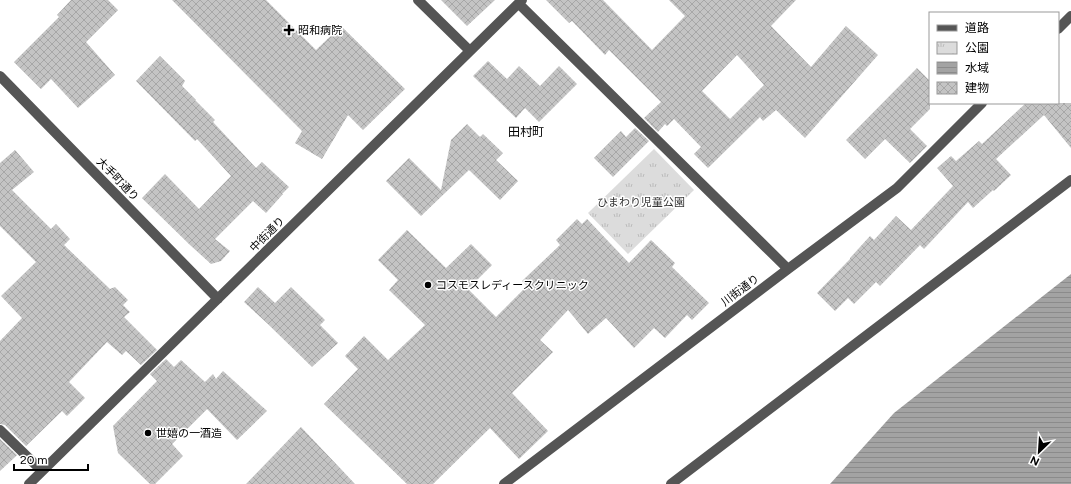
<svg xmlns="http://www.w3.org/2000/svg" width="1071" height="484" font-family="Figtree,'Noto Sans JP',sans-serif">
	<style>
		.park { fill: url(#park-tufts) }
		.water { fill: url(#water-rules) }
		.building { fill: url(#building-cross-hatch); fill-rule: evenodd }
		.lines { fill: none; stroke-linecap: round; stroke-linejoin: round }
		.minor { stroke: #555; stroke-width: 10 }
		.poi-dot { fill: #000; stroke: #fff; stroke-width: 1.5 }
		.labels { text-anchor: middle; stroke-width: 3; stroke-linejoin: round; paint-order: stroke }
		.poi-label { font-size: 11px; fill: #000; stroke: #fff; text-anchor: start }
		.street-label { font-size: 11px; fill: #000; stroke: #fff }
		.park-label { font-size: 11px; fill: #333; stroke: #fff }
		.neighbourhood-label { font-size: 12px; fill: #000; stroke: #fff }
	</style>
	<defs>
		<pattern id="park-tufts" width="24" height="20" patternUnits="userSpaceOnUse"><rect width="24" height="20" fill="#dcdcdc"/><path d="M3 7l-1-3M5 7V3M7 7l1-3M15 17l-1-3M17 17v-4M19 17l1-3" fill="none" stroke="#bbb"/></pattern>
		<pattern id="water-rules" width="6" height="5" patternUnits="userSpaceOnUse"><rect width="6" height="5" fill="#a3a3a3"/><path d="M0 2.5h6" fill="none" stroke="#8b8b8b"/></pattern>
		<pattern id="building-cross-hatch" width="8" height="8" patternUnits="userSpaceOnUse"><rect width="8" height="8" fill="#c4c4c4"/><path d="M0 0l8 8M0 8l8-8" fill="none" stroke="#a7a7a7"/></pattern>
	</defs>
	<rect width="100%" height="100%" fill="#fff"/>
	<path class="park" d="M654,149L694,190L628,254L588,213Z"/>
	<path class="water" d="M1071,274V484H830L894,413Z"/>
	<path class="building" d="M71,0H108L118,10L86,42L115,75L78,108L51,79L41,89L14,62L59,17L57,15Z
		M172,0H266L316,50L341,26L405,89L363,130L348,115L322,159L295,143L302,131Z
		M441,0H495L467,26Z
		M546,0H603L652,50L685,16L669,0H796L771,26L811,67L846,26L878,55L805,138L776,110L763,121L760,117L708,168L694,154L701,147L674,119L667,126L665,124L658,132L644,118L661,102L609,50L605,55L572,21L569,23ZM737,55L764,85L730,119L702,91Z
		M160,56L185,81L182,86L196,100H195L215,120L213,122L256,168L262,162L289,187L282,194H283L266,213L253,201L215,239L230,251L221,261L211,264L190,245L142,198L165,174L199,209L231,176L197,139L195,141L136,81Z
		M488,61L507,79L519,66L540,86L559,66L577,84L539,122L525,108L516,118L473,76Z
		M917,68L930,81V109L910,129L927,146L910,163L885,139L865,159L846,140Z
		M1026,103H1071V148L1044,115L996,159L1011,175L994,191L993,190L973,208L968,202L924,249L920,245L880,286L876,282L854,304L848,298L835,311L817,293L850,259V258L870,236L874,240L896,216L911,230L953,186L937,168L951,156L956,161L979,141L982,144Z
		M467,124L480,137L483,134L503,153L496,160L518,181L500,200L469,170L421,216L386,181L409,158L441,190L451,140Z
		M635,128L649,141L613,177L594,158L621,131L626,137Z
		M15,150L34,172L12,190L51,229L56,224L70,239L64,245L110,289L115,287L128,300L123,305L130,312L124,317L157,350L141,365L126,351L122,355L107,342L69,382L85,398L67,416L62,411L26,446L5,425L0,424V341L22,318L1,296L36,262L0,226V163Z
		M577,219L582,224L587,219L629,263L651,240L675,263L672,267L709,303L692,320L687,315L665,338L654,328L634,348L606,318L588,334L568,310L540,340L553,352L512,393L548,431L519,459L490,428L433,484H407L324,404L358,369L345,356L364,336L388,360L425,325L389,290L398,280L378,260L407,230L446,268L471,244L492,265L468,289L496,317L527,286L522,281L560,245L556,240Z
		M258,287L275,303L291,287L325,320L320,325L338,343L312,367L268,324L244,302Z
		M166,359L174,367L181,360L205,382L213,374L216,379L223,371L267,411L237,440L207,409L172,444L183,456L155,484H150L118,453L113,426L157,381L150,374Z
		M301,427L355,484H246Z
		M0,439L17,455L0,471Z"/>
	<g class="lines">
		<path class="minor" d="M418,0L470,51
			M519,4L788,269
			M1058,29L1071,16
			M0,76L218,299
			M0,430L42,471
			M29,484L522,0
			M504,484L788,269L897,188L982,103
			M671,484L1071,180"/>
	</g>
	<g class="poi-dot">
		<path d="M287 24h4v4h4v4h-4v4h-4v-4h-4v-4h4z"/>
		<circle cx="428" cy="285" r="4"/>
		<circle cx="148" cy="433" r="4"/>
	</g>
	<g class="labels">
		<g class="poi-label">
			<text x="298" y="34">昭和病院</text>
			<text x="436" y="289">コスモスレディースクリニック</text>
			<text x="156" y="437">世嬉の一酒造</text>
		</g>
		<g class="street-label">
			<text transform="translate(118 179) rotate(46)" y="4">大手町通り</text>
			<text transform="translate(267 234) rotate(-45)" y="4">中街通り</text>
			<text transform="translate(740 290) rotate(-37)" y="4">川街通り</text>
		</g>
		<g class="park-label">
			<text x="641" y="206">ひまわり児童公園</text>
		</g>
		<g class="neighbourhood-label">
			<text x="526" y="136">田村町</text>
		</g>
	</g>
	<rect x="929" y="12" width="130" height="92" fill="#ffffff" stroke="#999999"/>
	<rect x="937" y="25" width="20" height="6" fill="#555555" stroke="#999999"/>
	<text x="965" y="32" font-size="12" fill="#000000">道路</text>
	<rect x="937" y="42" width="20" height="12" fill="url(#park-tufts)" stroke="#999999"/>
	<text x="965" y="52" font-size="12" fill="#000000">公園</text>
	<rect x="937" y="62" width="20" height="12" fill="url(#water-rules)" stroke="#999999"/>
	<text x="965" y="72" font-size="12" fill="#000000">水域</text>
	<rect x="937" y="82" width="20" height="12" fill="url(#building-cross-hatch)" stroke="#999999"/>
	<text x="965" y="92" font-size="12" fill="#000000">建物</text>
	<g transform="translate(1039 452) rotate(205)" stroke="#ffffff" stroke-width="3" paint-order="stroke">
	<path d="M0-3L7 15L0 10L-7 15Z" fill="#000000"/>
	<text y="-6" font-size="11" font-weight="bold" text-anchor="middle" fill="#000000">N</text>
	</g>
	<path d="M14 464v6h74v-6" fill="none" stroke="#000000" stroke-width="2"/>
	<text x="20" y="464" font-size="12" fill="#000000" stroke="#ffffff" stroke-width="3" paint-order="stroke">20 m</text>
</svg>
